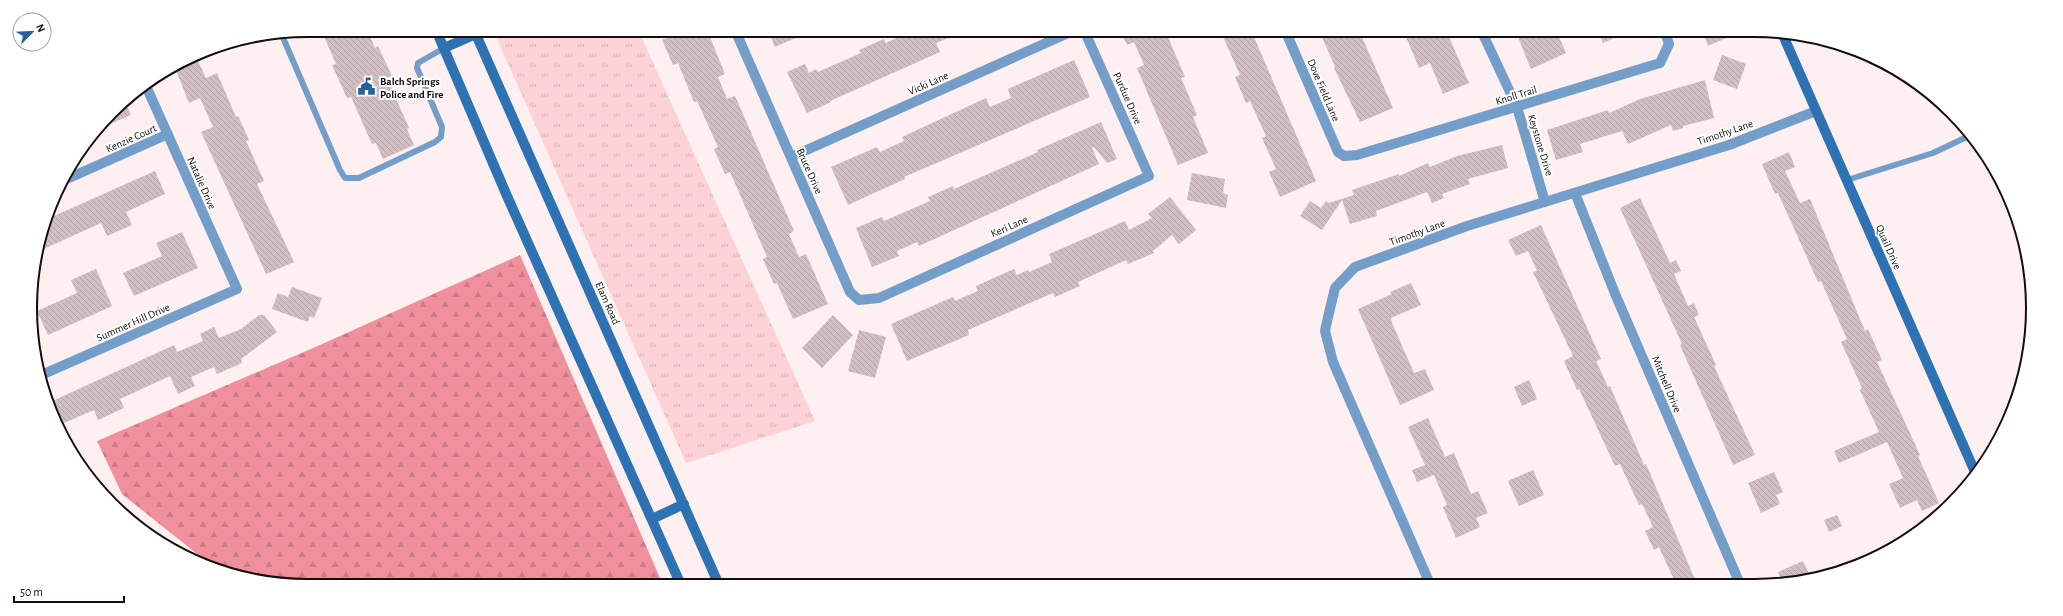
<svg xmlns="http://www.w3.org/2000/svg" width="2063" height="616" font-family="'Alegreya Sans',sans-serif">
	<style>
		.grass { fill: url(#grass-tufts) }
		.forest { fill: url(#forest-firs) }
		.building { fill: url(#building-back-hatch) }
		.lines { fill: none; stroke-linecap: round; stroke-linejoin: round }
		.lane { stroke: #739ec9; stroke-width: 6 }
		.street { stroke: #739ec9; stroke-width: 10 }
		.secondary { stroke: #2d72b2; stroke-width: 10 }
		.labels { text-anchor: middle; stroke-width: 4; stroke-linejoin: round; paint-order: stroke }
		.poi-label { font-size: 11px; font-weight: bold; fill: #130d0d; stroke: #fff; text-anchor: start }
		.street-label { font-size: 11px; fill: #130d0d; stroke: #fff }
		.rim { fill: none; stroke: #130d0d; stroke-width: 2 }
	</style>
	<defs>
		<pattern id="grass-tufts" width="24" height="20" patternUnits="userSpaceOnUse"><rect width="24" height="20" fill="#fcd2d6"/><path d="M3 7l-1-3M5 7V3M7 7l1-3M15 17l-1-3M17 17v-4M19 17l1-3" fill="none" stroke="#d7b3b6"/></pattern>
		<pattern id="forest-firs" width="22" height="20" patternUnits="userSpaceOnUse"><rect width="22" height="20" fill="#f0909d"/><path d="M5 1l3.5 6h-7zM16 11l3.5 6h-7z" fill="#cd7b86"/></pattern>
		<pattern id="building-back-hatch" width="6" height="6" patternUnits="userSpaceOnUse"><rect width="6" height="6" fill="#d2bfc1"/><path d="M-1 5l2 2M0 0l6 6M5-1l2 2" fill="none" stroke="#b3a3a5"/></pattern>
	</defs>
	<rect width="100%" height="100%" fill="#feeff0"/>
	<path class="grass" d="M493,30H638L815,421L686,463Z"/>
	<path class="forest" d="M520,255L663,585L308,586L254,581L211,565L122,494L97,441L320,345Z"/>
	<path class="building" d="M321,30H367L375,48L378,46L392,76L387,78L409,128L407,129L414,145L383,159L376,143L372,144L351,97L347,98L332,65L336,64Z
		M685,30H707L725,74L718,77L727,99L735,96L794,231L789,234L799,257L806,254L828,304L793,319L777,283L774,284L763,259L767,257L730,172L725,174L714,149L718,147L697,101L694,102L678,63L673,65L662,40Z
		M768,30H814L775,47Z
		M914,30H968L936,43L940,52L830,101L831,102L807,113L787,72L805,64L809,73L816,69L818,72L861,53L859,50L884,39L886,43Z
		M1120,30H1165L1185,77L1181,78L1197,115L1193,117L1208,153L1178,165L1137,68L1144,65L1134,42L1127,45Z
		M1220,30H1251L1316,181L1280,197L1269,172L1276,169L1262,138L1266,136L1250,101L1246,103L1235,77L1240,75Z
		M1319,30H1359L1393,108L1360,122L1334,68L1335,67Z
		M1403,30H1446L1469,83L1443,94L1430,63L1419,68Z
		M1515,30H1556L1566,53L1531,69Z
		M1597,30H1632L1603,43Z
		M1702,30H1744L1708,46Z
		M195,55L206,78L217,73L236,117L238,116L249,140L246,141L264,181L257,184L294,262L266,274L201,132L213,127L200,98L189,103L175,68Z
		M1722,55L1746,64L1737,89L1713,80Z
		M1074,60L1090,97L904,177L905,179L848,205L831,167L877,147L880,152L904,141L902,137L986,98L990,107L1011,98L1008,89Z
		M1705,80L1714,118L1683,126V128L1673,131L1671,125L1628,144L1622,131L1580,144L1583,152L1556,160L1547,130L1608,110L1609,113L1640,99Z
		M124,100L131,115L96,130Z
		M1101,122L1117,159L1107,163L1094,147L1092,148L1099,164L919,246L917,242L897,251L899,256L872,267L856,228L882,217L884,221L930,201L928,197L953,186L954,189L1038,152L1037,150Z
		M1502,145L1508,168L1468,179L1470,184L1442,194L1444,198L1432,203L1427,192L1376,211L1377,216L1350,224L1342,200L1322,230L1300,216L1310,201L1321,208L1326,201L1329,203L1354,195L1352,190L1399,174V176L1428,163L1430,167L1457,156Z
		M1789,152L1795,167L1785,171L1800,203L1810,199L1865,331L1868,329L1882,360L1877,362L1920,455L1918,456L1939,503L1922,511L1917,500L1900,508L1889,484L1903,478L1887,442L1839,463L1834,451L1879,432L1860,390L1862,388L1841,342L1847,339L1821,281L1818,282L1778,193L1775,194L1762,164Z
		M155,171L165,194L126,212L132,225L107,236L101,223L37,252L39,236L45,220Z
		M1192,173L1225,179L1223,193L1228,195L1226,208L1187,200Z
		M1170,197L1196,230L1179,244L1172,235L1153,251L1154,253L1128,264L1126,260L1078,282L1080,286L1055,297L1053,293L968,330L969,335L907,361L891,324L953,297L955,301L978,291L976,286L1014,269L1017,275L1028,270L1029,272L1052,262L1049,254L1125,221L1129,230L1152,218L1148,214Z
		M1640,198L1670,263L1676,260L1681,271L1674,274L1688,306L1694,303L1699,315L1694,317L1716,365L1714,366L1755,455L1733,465L1680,345L1682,344L1620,208Z
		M1541,225L1601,359L1596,361L1608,387L1610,386L1644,465L1646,464L1697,584H1676L1659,547L1654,550L1645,531L1653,527L1642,504L1639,505L1620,464L1615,466L1579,389L1577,390L1564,361L1573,356L1533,272L1537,271L1528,251L1516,256L1508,240Z
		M182,232L198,268L134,296L123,273L162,256L156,243Z
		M96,269L112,306L48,335L37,311L77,293L71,280Z
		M1411,283L1421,305L1391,318L1392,323L1414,373L1425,369L1434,390L1400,405L1358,309L1392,294L1390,292Z
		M292,287L322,298L314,318L310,316L308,322L272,309L278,293L288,297Z
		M259,315H264L277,332L241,359L242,363L217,374L214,367L191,377L195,386L178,394L170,376L120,399L124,408L98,420L94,410L57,426L48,403L174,345L177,352L203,341L200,334L214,327L219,338L241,329Z
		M833,315L853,335L822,368L802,348Z
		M859,330L886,337L875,378L848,371Z
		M1529,380L1537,399L1522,406L1514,387Z
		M1428,418L1445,457L1454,453L1471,494L1478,491L1488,513L1476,518L1480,527L1456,538L1443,507L1447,505L1434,475L1417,482L1412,470L1425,465L1408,427Z
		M1533,470L1544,495L1519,506L1508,481Z
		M1774,472L1783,492L1776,495L1780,504L1761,513L1748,483Z
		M1837,515L1842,526L1829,532L1824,520Z
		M1803,561L1811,578L1791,584H1783L1778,572Z"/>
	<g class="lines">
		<path class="lane" d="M281,33L340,170L345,178H359L435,142L441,137L442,127L417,68L418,63L444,48
			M1847,180L1933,153L1971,135"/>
		<path class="street" d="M735,30L850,292L859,300L879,298L1149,176L1084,30
			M1285,30L1338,152L1344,156L1357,155L1660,63L1669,44L1664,30
			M1481,30L1517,107L1545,202
			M791,157L1075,30
			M60,182L168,134
			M1575,193L1616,296L1740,584
			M39,376L237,289L146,86
			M1430,584L1333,362L1325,331L1328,317L1335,288L1355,267L1467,226L1729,145L1816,111"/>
		<path class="secondary" d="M436,30L507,196L681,585
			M474,30L719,585
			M1782,33L1975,472
			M444,48L476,34
			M652,519L684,504"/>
	</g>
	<defs>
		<symbol id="civic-bare" viewBox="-9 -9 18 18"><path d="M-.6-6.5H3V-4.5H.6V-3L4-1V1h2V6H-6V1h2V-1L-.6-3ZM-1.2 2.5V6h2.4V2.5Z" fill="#26639a" stroke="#fff" stroke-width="2.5" paint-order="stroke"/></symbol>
	</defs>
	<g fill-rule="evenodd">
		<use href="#civic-bare" x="354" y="74" width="25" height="25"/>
	</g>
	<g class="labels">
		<g class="poi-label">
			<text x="380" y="85">Balch Springs<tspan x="380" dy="13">Police and Fire</tspan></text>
		</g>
		<g class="street-label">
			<text transform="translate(928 83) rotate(-24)" y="4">Vicki Lane</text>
			<text transform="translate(1324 90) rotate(67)" y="4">Dove Field Lane</text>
			<text transform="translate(1516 95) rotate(-17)" y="4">Knoll Trail</text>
			<text transform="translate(1128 98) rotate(66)" y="4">Purdue Drive</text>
			<text transform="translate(1725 132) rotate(-19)" y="4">Timothy Lane</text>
			<text transform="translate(131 138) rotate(-24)" y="4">Kenzie Court</text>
			<text transform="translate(1541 145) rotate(73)" y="4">Keystone Drive</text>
			<text transform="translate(810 171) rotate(66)" y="4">Bruce Drive</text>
			<text transform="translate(202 183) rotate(66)" y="4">Natalie Drive</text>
			<text transform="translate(1009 226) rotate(-24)" y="4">Keri Lane</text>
			<text transform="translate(1417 232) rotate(-20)" y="4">Timothy Lane</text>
			<text transform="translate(1889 247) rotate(66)" y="4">Quail Drive</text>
			<text transform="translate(608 303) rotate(66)" y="4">Elam Road</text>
			<text transform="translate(133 322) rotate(-24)" y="4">Summer Hill Drive</text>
			<text transform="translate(1667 384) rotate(67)" y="4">Mitchell Drive</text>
		</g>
	</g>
	<path d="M0 0H2063V616H0ZM308 37H1755A271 271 0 0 1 2026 308V308A271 271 0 0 1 1755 579H308A271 271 0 0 1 37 308V308A271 271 0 0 1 308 37Z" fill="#fff" fill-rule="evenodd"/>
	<path class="rim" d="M308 37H1755A271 271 0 0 1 2026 308V308A271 271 0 0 1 1755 579H308A271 271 0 0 1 37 308V308A271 271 0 0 1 308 37Z"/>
	<g transform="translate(32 32) rotate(66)"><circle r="19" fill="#ffffff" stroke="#a19e9e"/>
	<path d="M0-3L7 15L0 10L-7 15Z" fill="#26639a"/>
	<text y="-6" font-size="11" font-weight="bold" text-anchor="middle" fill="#130d0d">N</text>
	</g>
	<path d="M14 596v6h110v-6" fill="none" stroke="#130d0d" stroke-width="2"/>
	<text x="20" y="596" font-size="12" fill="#130d0d" stroke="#ffffff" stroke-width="3" paint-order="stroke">50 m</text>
</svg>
